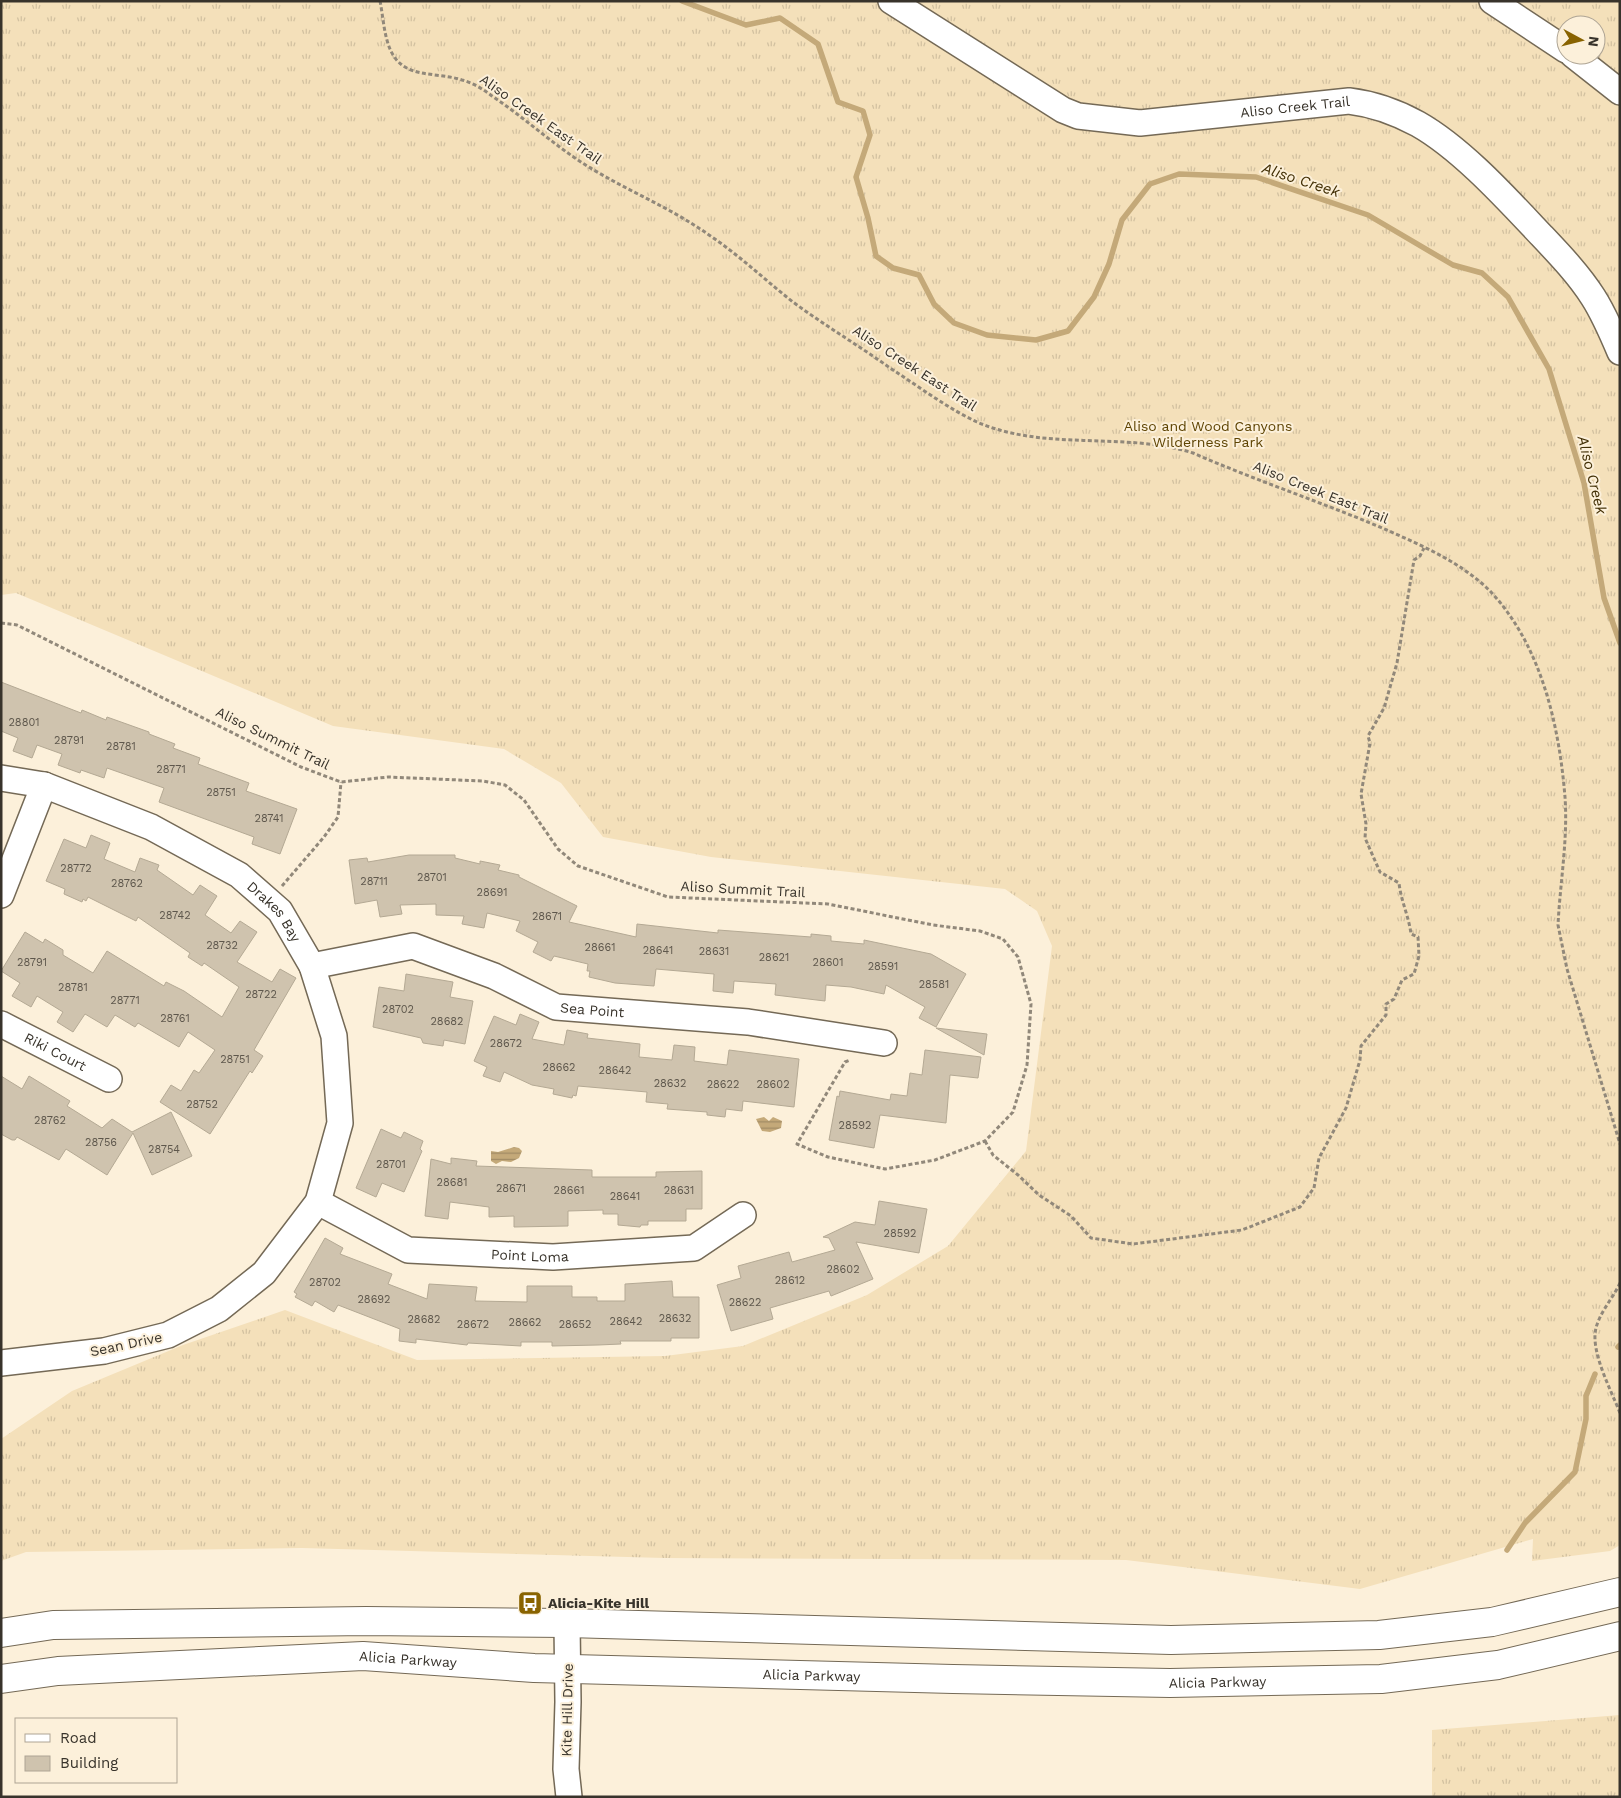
<svg xmlns="http://www.w3.org/2000/svg" width="1621" height="1798" font-family="'Work Sans',sans-serif">
	<style>
		.grass { fill: url(#grass-tufts); fill-rule: evenodd }
		.water { fill: url(#water-rules) }
		.lines { fill: none; stroke-linecap: round; stroke-linejoin: round }
		.stream { stroke: #c4a979; stroke-width: 5.5 }
		.building { fill: #cfc3ae; stroke: #b4a994 }
		.minor-casing { stroke: #746956; stroke-width: 28 }
		.major-casing { stroke: #746956; stroke-width: 30 }
		.path { stroke: #91887a; stroke-width: 3; stroke-dasharray: 4 2.5; stroke-linecap: butt }
		.minor { stroke: #fff; stroke-width: 25 }
		.major { stroke: #fff; stroke-width: 28 }
		.labels { text-anchor: middle; stroke-width: 4; stroke-linejoin: round; paint-order: stroke }
		.number-label { font-size: 11px; fill: #5e574c }
		.street-label { font-size: 14px; fill: #38332b; stroke: #fcf0da }
		.park-label { font-size: 14px; fill: #5e4403; stroke: #fcf0da }
		.poi-label { font-size: 14px; font-weight: bold; fill: #38332b; stroke: #fcf0da; text-anchor: start }
		.water-label { font-size: 15px; font-style: italic; fill: #433006; stroke: #fcf0da }
	</style>
	<defs>
		<pattern id="grass-tufts" width="24" height="20" patternUnits="userSpaceOnUse" patternTransform="scale(1.25)"><rect width="24" height="20" fill="#f4e0ba"/><path d="M3 7l-1-3M5 7V3M7 7l1-3M15 17l-1-3M17 17v-4M19 17l1-3" fill="none" stroke="#d2c1a0"/></pattern>
		<pattern id="water-rules" width="6" height="5" patternUnits="userSpaceOnUse" patternTransform="scale(1.25)"><rect width="6" height="5" fill="#c4a979"/><path d="M0 2.5h6" fill="none" stroke="#a08a63"/></pattern>
	</defs>
	<rect width="100%" height="100%" fill="#fcf0da"/>
	<path class="grass" d="M1,1H1620V1545L1610,1551L1532,1561L1533,1539L1360,1589L1126,1560L664,1558L302,1548L26,1552L1,1561V1439L72,1391L183,1345L285,1310L417,1360L665,1356L743,1346L867,1295L948,1246L1026,1151L1052,946L1037,911L1005,889L711,857L603,837L561,783L504,749L333,726L16,593L1,595ZM1566,25H1596V55H1566Z
		M1620,1715V1797H1432V1730Z"/>
	<path class="water" d="M764,1117L769,1121L773,1117L782,1121L781,1128L770,1132L762,1131L756,1119Z
		M514,1147L519,1148L522,1151L519,1158L511,1162L502,1161L496,1164L491,1161V1151L498,1152Z"/>
	<g class="lines">
		<path class="stream" d="M682,1L746,25L780,18L818,44L838,102L863,111L870,135L856,177L868,218L876,256L893,268L919,275L934,304L954,323L987,335L1036,340L1068,331L1094,297L1109,264L1122,220L1150,184L1179,174L1256,177L1368,215L1453,265L1482,273L1508,297L1549,369L1584,483L1604,598L1620,643
			M1618,1347L1620,1345
			M1507,1550L1525,1523L1575,1472L1586,1419V1396L1595,1374"/>
	</g>
	<path class="building" d="M1,682L81,713L82,710L106,720L107,717L149,732V734L175,744L173,748L200,758L198,764L249,783L246,791L297,809L280,854L252,844L254,837L159,802L164,788L107,768L104,778L81,770L80,773L58,765L62,754L37,745L32,758L13,751L18,738L1,731Z
		M91,835L110,843L104,859L135,872L140,858L159,865L157,870L193,895L200,885L217,896L205,915L231,933L240,921L257,932L237,962L272,982L280,969L296,978L254,1050L263,1056L252,1073L250,1071L210,1134L160,1102L171,1085L181,1091L194,1070L199,1073L215,1050L188,1032L179,1047L138,1023L135,1027L115,1015L107,1027L85,1014L73,1032L57,1022L63,1012L37,996L31,1007L12,996L20,983L1,971L25,932L43,943L45,939L63,950V955L93,973L107,951L164,986L166,982L184,991L222,1017L239,987L204,963L202,966L188,957L190,953L138,917L136,921L88,897L86,901L83,899L82,902L64,894L65,889L46,881L64,839L86,848Z
		M409,855H455V858L480,864V861L500,865L498,870L519,875V877L577,906L569,922L636,937L637,924L718,933V930L811,937V934L831,936V941L864,944V940L931,954L966,974L936,1027L919,1018L925,1007L886,985L884,994L851,987L826,985L825,1001L775,995L776,984L734,981L733,993L713,991L714,974L656,969L654,986L615,983L589,977L590,971H587L588,964L554,956L551,961L533,952L538,942L516,931L520,921L487,913L484,928L462,924L464,916L436,915V904L400,905L402,914L380,917L377,900L355,904L349,860L367,858L368,862Z
		M406,974L453,982L450,997L473,1001L465,1044L444,1040L443,1046L423,1043L421,1038L373,1027L379,987L404,991Z
		M520,1014L539,1022L532,1039L564,1045L567,1030L588,1034L587,1038L640,1044L639,1057L672,1060L674,1045L695,1047L694,1061L727,1065L729,1050L799,1059L794,1107L743,1101L742,1111L726,1109L725,1117L707,1115V1112L667,1109L668,1104L646,1102L647,1092L578,1086L576,1096L573,1095L572,1098L553,1094L554,1089L532,1085L504,1072L500,1082L483,1076L487,1067L474,1061L494,1016L516,1025Z
		M936,1028L987,1034L984,1055Z
		M925,1050L981,1057L978,1078L950,1075L946,1123L880,1115L874,1148L829,1140L837,1096L839,1097L840,1091L890,1100L891,1094L907,1096L910,1073L922,1075Z
		M1,1076L22,1089L29,1076L70,1101L67,1106L102,1128L112,1119L132,1132L171,1112L192,1156L152,1175L133,1133L107,1175L66,1149L59,1160L17,1137L15,1140H12L1,1134Z
		M381,1129L401,1138L404,1132L423,1141L420,1149L422,1151L404,1192L382,1183L376,1197L356,1188Z
		M451,1158L477,1161L476,1166L592,1170V1177H656V1172L702,1171V1209H686V1221H648V1225H641L640,1227L618,1225V1214H603V1210L568,1211V1226L514,1227V1216L489,1217V1207L450,1202L448,1219L425,1216L431,1159L451,1164Z
		M879,1201L927,1209L919,1253L856,1242L873,1279L831,1296L829,1291L770,1308L773,1319L731,1331L717,1285L741,1278L738,1266L789,1252L792,1262L835,1250L829,1238L823,1237L855,1222L875,1225Z
		M325,1238L343,1248L340,1254L392,1274L388,1284L427,1299L429,1284L477,1287L475,1301L527,1302V1286H572V1297H597V1301H625V1284L672,1281L673,1297H699V1338H671V1341H620L621,1344L598,1345L552,1346V1342H521V1346L468,1343L467,1345L416,1339V1343L399,1341L400,1329L338,1305L334,1312L315,1301L312,1306L295,1297L297,1294L294,1292Z"/>
	<g class="lines">
		<defs>
			<g id="minor">
				<path id="s1" d="M891,1L1063,110L1078,116L1140,123L1349,101C1374,104 1396,112 1418,124C1462,149 1507,199 1542,236C1560,255 1579,275 1593,297C1604,314 1612,333 1620,352"/>
				<path d="M1492,1L1566,50"/>
				<path d="M1573,55L1620,92"/>
				<path id="s2" d="M1,778L44,785L151,827L239,875L280,911L312,966L334,1036L340,1123L318,1202L264,1273L219,1309L168,1335L104,1351L1,1363"/>
				<path d="M1,895L44,785"/>
				<path id="s3" d="M312,966L413,946L494,976L556,1007L748,1022L884,1043"/>
				<path id="s4" d="M1,1024L109,1079"/>
				<path id="s5" d="M318,1202L408,1250L553,1257L694,1248L743,1215"/>
				<path d="M567,1623L568,1702L566,1769L569,1797"/>
			</g>
			<g id="major">
				<path d="M1,1633L53,1625L366,1621L567,1623L1171,1640L1379,1635L1492,1622L1620,1592"/>
				<path id="s6" d="M1,1679L58,1671L363,1656L534,1668L953,1679L1170,1683L1381,1679L1498,1665L1620,1636"/>
			</g>
		</defs>
		<use href="#minor" class="minor-casing"/>
		<use href="#major" class="major-casing"/>
		<path class="path" d="M380,1C383,16 384,35 390,49C403,80 435,71 462,80C473,83 483,89 492,96C528,120 561,152 599,173C635,194 674,210 709,235C739,255 765,280 793,302C824,325 858,345 890,368C918,386 947,408 977,422C1046,452 1124,431 1193,453C1255,480 1318,501 1380,527C1418,544 1460,561 1490,591C1541,645 1559,724 1565,797C1568,840 1560,883 1558,925L1567,969L1620,1144
			M1,623L17,625L301,767L341,782L388,777L483,781L505,785L524,800L558,849L578,866L668,897L828,904L933,925L980,931L1003,939L1018,957L1031,1004L1027,1065L1013,1112L985,1141L935,1160L885,1169L828,1157L797,1144L845,1062L850,1060
			M282,886L324,837L338,817L341,782
			M985,1141L993,1155L1018,1175L1039,1195L1071,1216L1091,1238L1133,1244L1242,1230L1300,1207L1314,1188L1319,1158L1346,1108L1360,1060L1361,1046L1386,1015V1004L1394,999L1402,980L1414,974L1419,956L1418,937L1411,934C1409,917 1401,901 1399,883L1380,872L1365,838L1366,824L1361,794L1370,743L1368,736L1384,708L1397,663L1414,560L1420,556L1424,548
			M1620,1283C1613,1298 1600,1312 1596,1328C1590,1351 1611,1390 1620,1413"/>
		<use href="#minor" class="minor"/>
		<use href="#major" class="major"/>
	</g>
	<defs>
		<symbol id="bus-square" viewBox="-11 -11 22 22"><rect x="-9" y="-9" width="18" height="18" rx="4" fill="#896300" stroke="#fcf0da"/><path d="M-5-6H5V4H4V6H2V4H-2V6H-4V4H-5ZM-3.5-4V0h7V-4ZM-3.5 1.2v1.5H-2V1.2ZM2 1.2v1.5H3.5V1.2Z" fill="#fff"/></symbol>
	</defs>
	<g fill-rule="evenodd">
		<use href="#bus-square" x="516" y="1589" width="28" height="28"/>
	</g>
	<g class="labels">
		<g class="number-label">
			<text x="24" y="726">28801</text>
			<text x="69" y="744">28791</text>
			<text x="121" y="750">28781</text>
			<text x="171" y="773">28771</text>
			<text x="221" y="796">28751</text>
			<text x="269" y="822">28741</text>
			<text x="76" y="872">28772</text>
			<text x="432" y="881">28701</text>
			<text x="374" y="885">28711</text>
			<text x="127" y="887">28762</text>
			<text x="492" y="896">28691</text>
			<text x="175" y="919">28742</text>
			<text x="547" y="920">28671</text>
			<text x="222" y="949">28732</text>
			<text x="600" y="951">28661</text>
			<text x="658" y="954">28641</text>
			<text x="714" y="955">28631</text>
			<text x="774" y="961">28621</text>
			<text x="32" y="966">28791</text>
			<text x="828" y="966">28601</text>
			<text x="883" y="970">28591</text>
			<text x="934" y="988">28581</text>
			<text x="73" y="991">28781</text>
			<text x="261" y="998">28722</text>
			<text x="125" y="1004">28771</text>
			<text x="398" y="1013">28702</text>
			<text x="175" y="1022">28761</text>
			<text x="447" y="1025">28682</text>
			<text x="506" y="1047">28672</text>
			<text x="235" y="1063">28751</text>
			<text x="559" y="1071">28662</text>
			<text x="615" y="1074">28642</text>
			<text x="670" y="1087">28632</text>
			<text x="723" y="1088">28622</text>
			<text x="773" y="1088">28602</text>
			<text x="202" y="1108">28752</text>
			<text x="50" y="1124">28762</text>
			<text x="855" y="1129">28592</text>
			<text x="101" y="1146">28756</text>
			<text x="164" y="1153">28754</text>
			<text x="391" y="1168">28701</text>
			<text x="452" y="1186">28681</text>
			<text x="511" y="1192">28671</text>
			<text x="569" y="1194">28661</text>
			<text x="679" y="1194">28631</text>
			<text x="625" y="1200">28641</text>
			<text x="900" y="1237">28592</text>
			<text x="843" y="1273">28602</text>
			<text x="790" y="1284">28612</text>
			<text x="325" y="1286">28702</text>
			<text x="374" y="1303">28692</text>
			<text x="745" y="1306">28622</text>
			<text x="675" y="1322">28632</text>
			<text x="424" y="1323">28682</text>
			<text x="626" y="1325">28642</text>
			<text x="525" y="1326">28662</text>
			<text x="473" y="1328">28672</text>
			<text x="575" y="1328">28652</text>
		</g>
		<g class="street-label">
			<text dy="5" stroke="none"><textPath href="#s1" startOffset="438">Aliso Creek Trail</textPath></text>
			<text transform="translate(541 119) rotate(35)" y="5">Aliso Creek East Trail</text>
			<text transform="translate(915 368) rotate(33)" y="5">Aliso Creek East Trail</text>
			<text transform="translate(1321 492) rotate(22)" y="5">Aliso Creek East Trail</text>
			<text transform="translate(273 738) rotate(26)" y="5">Aliso Summit Trail</text>
			<text transform="translate(743 889) rotate(3)" y="5">Aliso Summit Trail</text>
			<text dy="5" stroke="none"><textPath href="#s2" startOffset="310">Drakes Bay</textPath></text>
			<text dy="5" stroke="none"><textPath href="#s3" startOffset="295">Sea Point</textPath></text>
			<text dy="5" stroke="none"><textPath href="#s4" startOffset="61">Riki Court</textPath></text>
			<text dy="5" stroke="none"><textPath href="#s5" startOffset="224">Point Loma</textPath></text>
			<text transform="translate(126 1344) rotate(-12)" y="5">Sean Drive</text>
			<text dy="5" stroke="none"><textPath href="#s6" startOffset="408">Alicia Parkway</textPath></text>
			<text dy="5" stroke="none"><textPath href="#s6" startOffset="812">Alicia Parkway</textPath></text>
			<text dy="5" stroke="none"><textPath href="#s6" startOffset="1218">Alicia Parkway</textPath></text>
			<text transform="translate(567 1710) rotate(-89)" y="5">Kite Hill Drive</text>
		</g>
		<g class="park-label">
			<text x="1208" y="431">Aliso and Wood Canyons<tspan x="1208" dy="16">Wilderness Park</tspan></text>
		</g>
		<g class="poi-label">
			<text x="548" y="1608">Alicia-Kite Hill</text>
		</g>
		<g class="water-label">
			<text transform="translate(1301 180) rotate(18)" y="5">Aliso Creek</text>
			<text transform="translate(1592 475) rotate(76)" y="5">Aliso Creek</text>
		</g>
	</g>
	<rect width="1621" height="1798" fill="none" stroke="#38332b" stroke-width="5"/>
	<rect x="15" y="1718" width="162" height="65" fill="#fcf0da" stroke="#aea494"/>
	<rect x="25" y="1734" width="25" height="8" fill="#ffffff" stroke="#aea494"/>
	<text x="60" y="1743" font-size="15" fill="#38332b">Road</text>
	<rect x="25" y="1756" width="25" height="15" fill="#cfc3ae" stroke="#aea494"/>
	<text x="60" y="1768" font-size="15" fill="#38332b">Building</text>
	<g transform="translate(1581 40) rotate(97)"><circle r="24" fill="#fcf0da" stroke="#aea494"/>
	<path d="M0-4L9 19L0 12L-9 19Z" fill="#896300"/>
	<text y="-8" font-size="14" font-weight="bold" text-anchor="middle" fill="#38332b">N</text>
	</g>
</svg>
